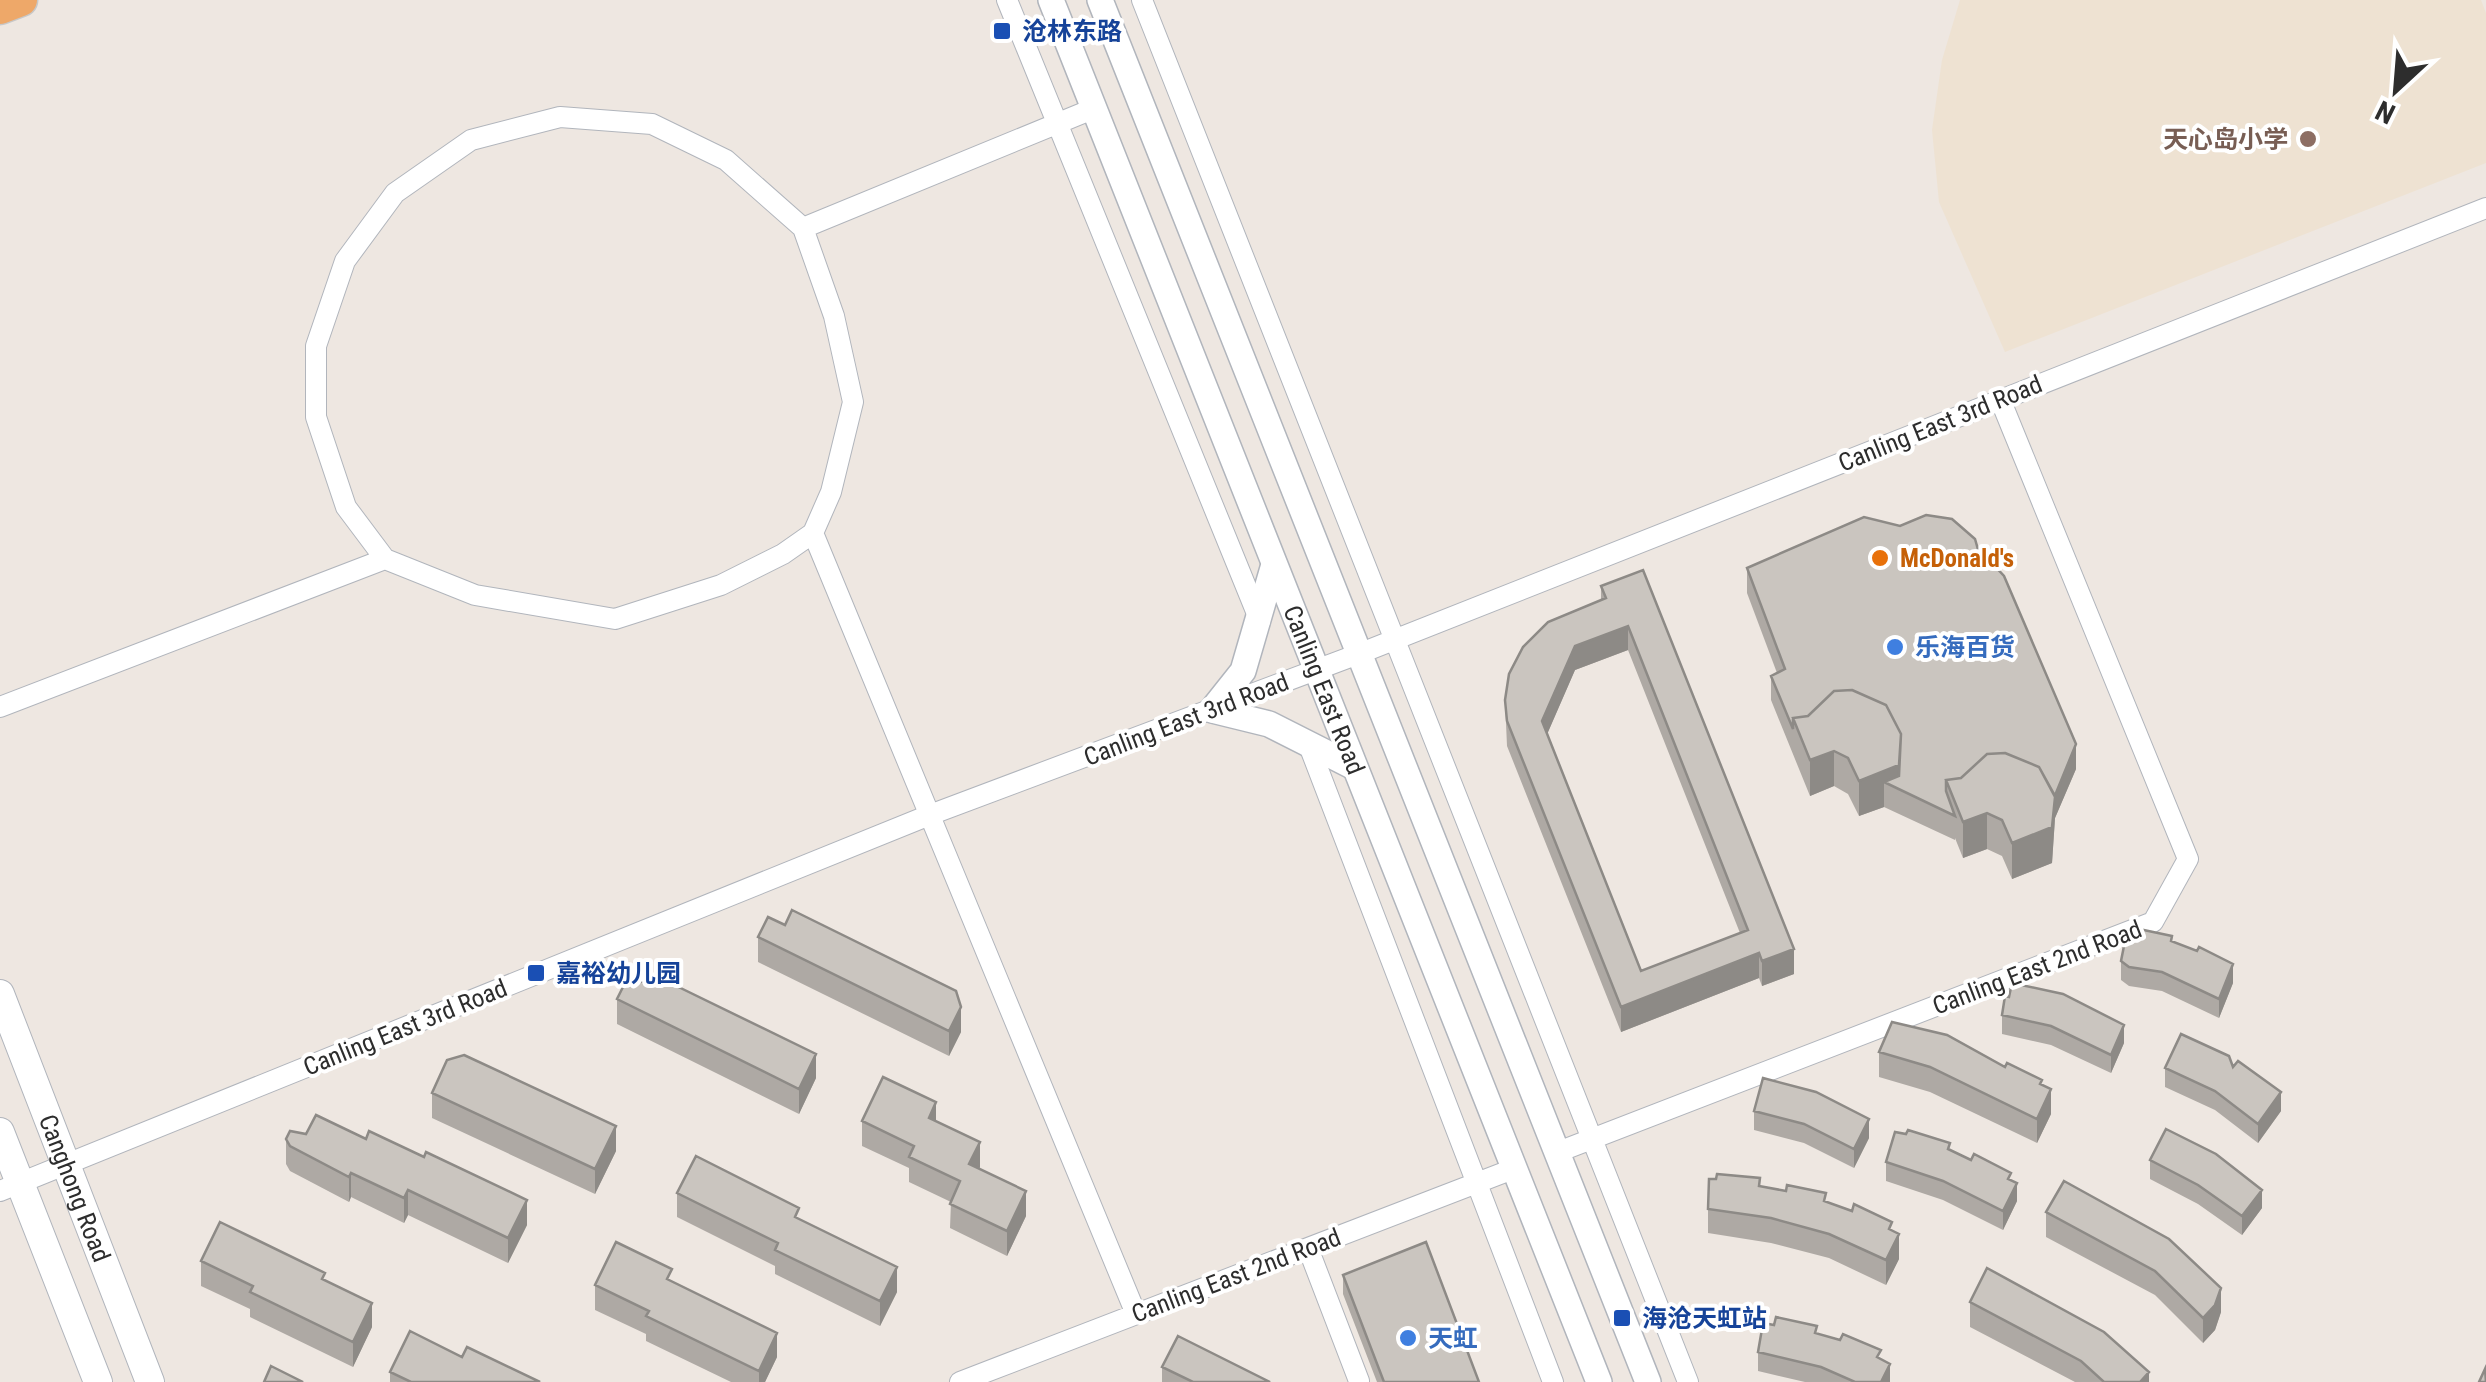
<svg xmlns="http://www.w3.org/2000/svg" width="2486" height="1382" font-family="'Roboto Condensed','Noto Sans SC',sans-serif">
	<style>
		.education { fill: #eee2d2 }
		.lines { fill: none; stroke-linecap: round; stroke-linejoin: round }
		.minor-casing { stroke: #b1b5bc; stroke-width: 22 }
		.tertiary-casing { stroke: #b1b5bc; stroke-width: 28 }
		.secondary-casing { stroke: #b1b5bc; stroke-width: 30 }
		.trunk-casing { stroke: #c8c8c8; stroke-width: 35 }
		.minor { stroke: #fff; stroke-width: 20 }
		.tertiary { stroke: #fff; stroke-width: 25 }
		.secondary { stroke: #fff; stroke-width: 28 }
		.trunk { stroke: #eea869; stroke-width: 32 }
		.wall { fill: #aea9a4; fill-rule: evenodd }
		.shaded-wall { fill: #8d8a86 }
		.building { fill: #cac5bf; stroke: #8d8a86; stroke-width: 2.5; fill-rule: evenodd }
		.transit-dot { fill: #1a4fb4; stroke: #fff; stroke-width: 4 }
		.education-dot { fill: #8d6e63; stroke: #fff; stroke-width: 4 }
		.food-dot { fill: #e8710a; stroke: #fff; stroke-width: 4 }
		.shop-dot { fill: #3f7fe0; stroke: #fff; stroke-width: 4 }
		.labels { text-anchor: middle; stroke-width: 8; stroke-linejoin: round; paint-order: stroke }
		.transit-label { font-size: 25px; font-weight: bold; fill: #164399; stroke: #fff; text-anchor: start }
		.education-label { font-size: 25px; font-weight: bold; fill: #785e54; stroke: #fff; text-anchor: end }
		.street-label { font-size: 25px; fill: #2d2d2d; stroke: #fff }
		.food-label { font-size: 25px; font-weight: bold; fill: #c56008; stroke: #fff; text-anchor: start }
		.shop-label { font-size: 25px; font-weight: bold; fill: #366cbe; stroke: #fff; text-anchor: start }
	</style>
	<rect width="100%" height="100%" fill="#eee7e1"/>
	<path class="education" d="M1960,0H2481L2486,13V163L2005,352L1939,202L1932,130L1942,60Z"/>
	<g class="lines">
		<defs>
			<path id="minor" d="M1007,0L1260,621
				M1142,0L1688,1382
				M560,117L652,124L726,160L803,228L834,316L853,402L831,492L813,533L783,554L721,585L615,619L475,595L385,559L346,507L316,417V346L345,261L395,193L471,140Z
				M803,228L1095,108
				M813,533L1136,1314
				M0,707L385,559
				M1308,743L1553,1382
				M1558,1152L2153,922L2188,859L2000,399
				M0,1191L927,816L1361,653L2486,208
				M1308,1248L1359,1381
				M960,1382L1513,1169"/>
			<g id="tertiary">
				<path id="s1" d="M1051,0L1599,1382"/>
				<path d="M1100,0L1648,1382"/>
				<path d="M1273,568L1243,671L1212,710L1269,724L1354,767"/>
			</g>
			<g id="secondary">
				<path id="s2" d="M0,994L150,1382"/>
				<path d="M0,1132L98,1382"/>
			</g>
			<path id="trunk" d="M0,8L21,0"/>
		</defs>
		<use href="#minor" class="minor-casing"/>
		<use href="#tertiary" class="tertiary-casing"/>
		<use href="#secondary" class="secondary-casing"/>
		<use href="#trunk" class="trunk-casing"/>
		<use href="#minor" class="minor"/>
		<use href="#tertiary" class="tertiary"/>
		<use href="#secondary" class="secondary"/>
		<use href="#trunk" class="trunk"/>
	</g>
	<path class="wall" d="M1981,560L2076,769L2055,818L2052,863L2012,879L2002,856L1987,849L1963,858L1955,838V840L1884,807L1859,816L1848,794L1834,786L1810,796L1771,700V676L1777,673L1747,593V568Z
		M1643,570L1794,974L1762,986L1759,978L1621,1032L1507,746L1505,700L1601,600V586ZM1628,650L1740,933L1641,971L1547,734L1575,670Z
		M758,937L961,1032L949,1056L758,962Z
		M2172,942L2233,983L2219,1018L2162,991L2129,986L2121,980V961Z
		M617,999L816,1078L799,1114L617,1024Z
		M2002,1015L2124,1043L2111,1073L2051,1045L2002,1034Z
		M1879,1052L2005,1067L2042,1085L2051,1114L2037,1143L1930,1092L1879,1077Z
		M2233,1067L2281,1111L2258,1143L2215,1110L2165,1087V1068Z
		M432,1093L616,1151L595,1194L432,1118Z
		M1754,1111L1869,1138L1854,1168L1804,1143L1754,1130Z
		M862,1121H936L980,1167L979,1169L1026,1216L1007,1256L950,1228L951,1202L909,1182V1168L862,1146Z
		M286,1139L527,1225L508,1263L408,1215L404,1223L351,1197L349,1202L290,1171L286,1164Z
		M1950,1150L2011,1180L2017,1201L2003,1230L1943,1200L1886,1181V1162Z
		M2150,1160L2262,1208L2242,1235L2198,1204L2150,1179Z
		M2064,1181L2221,1312L2215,1330L2203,1343L2155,1295L2046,1237V1212Z
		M1760,1186L1826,1202L1892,1231L1899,1259L1886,1285L1829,1258L1771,1243L1708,1233V1209Z
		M677,1193L799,1219L897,1292L880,1326L775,1274V1266L677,1217Z
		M201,1261L325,1280L372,1327L353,1367L250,1317V1309L201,1286Z
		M1343,1275L1479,1382H1377L1343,1294Z
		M672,1282L777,1357L765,1382H731L646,1341V1334L595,1310V1285Z
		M1970,1302L2149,1382H2075L1970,1327Z
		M1817,1334L1881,1359L1890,1382H1805L1758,1371V1352Z
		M462,1357L540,1382H390V1372Z
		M1162,1367L1270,1382H1162Z"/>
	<path class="shaded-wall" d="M1628,626V650L1575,670L1542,746V721L1575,646Z
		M1901,734L1900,789L1884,782V807L1859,816V781Z
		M2076,744V769L2055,818L2052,863L2012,879V843L2049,796Z
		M1834,751V786L1810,796V760Z
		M1987,813V849L1963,858V822Z
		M1794,949V974L1762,986V961Z
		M1759,953V978L1621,1032V1007Z
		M2233,964V983L2219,1018V999Z
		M961,1007V1032L949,1056V1031Z
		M2124,1025V1043L2111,1073V1055Z
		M816,1054V1078L799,1114V1089Z
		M2051,1089V1114L2037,1143V1119Z
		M2281,1092V1111L2258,1143V1124Z
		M936,1102V1127L929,1118Z
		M1869,1119V1138L1854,1168V1149Z
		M616,1126V1151L595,1194V1169Z
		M980,1142V1167L969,1189V1164Z
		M351,1173V1197L349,1202V1177Z
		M2017,1183V1201L2003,1230V1211Z
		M408,1190V1215L404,1223V1198Z
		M2262,1190V1208L2242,1235V1216Z
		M1026,1191V1216L1007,1256V1231Z
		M527,1200V1225L508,1263V1238Z
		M1899,1234V1259L1886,1285V1260Z
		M897,1267V1292L880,1326V1301Z
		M2221,1288V1312L2215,1330L2203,1343V1318Z
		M372,1303V1327L353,1367V1342Z
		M777,1333V1357L765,1382H759V1371Z
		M1890,1364V1382H1881Z
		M2149,1372V1382H2140Z"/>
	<path class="building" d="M1926,515L1952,519L1975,539L1981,560L1990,561L2004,576L2076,744L2056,793L2054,794L2039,767L2005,753L1987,754L1961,778L1946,780V791L1955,816L1884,782L1899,776L1901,734L1886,705L1852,690L1834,691L1808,716L1793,718V729L1771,676L1785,669L1747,568L1864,517L1900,526Z
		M1643,570L1794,949L1762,961L1759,953L1621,1007L1507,721L1505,700L1509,674L1523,647L1548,622L1606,598L1601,586ZM1628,626L1748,930L1641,971L1542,721L1575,646Z
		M1852,690L1886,705L1901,734L1899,765L1859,781L1848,758L1834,751L1810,760L1793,718L1808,716L1834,691Z
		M2005,753L2039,767L2055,797L2052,827L2012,843L2002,820L1987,813L1963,822L1946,780L1961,778L1987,754Z
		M792,910L956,991L961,1007L949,1031L758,937L768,917L785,925Z
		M2139,929L2172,936L2171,941L2197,951L2199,947L2233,964L2219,999L2162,972L2129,967L2121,961L2127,931L2138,933Z
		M658,977L816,1054L799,1089L617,999L623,987Z
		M2012,983L2063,994L2124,1025L2111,1055L2051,1026L2002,1015L2005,996L2009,997Z
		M1892,1022L1947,1035L2005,1067L2007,1063L2042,1080L2040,1084L2051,1089L2037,1119L1930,1067L1879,1052Z
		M2181,1034L2229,1056L2233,1067L2238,1061L2281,1092L2258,1124L2215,1091L2165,1068Z
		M464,1055L616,1126L595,1169L432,1093L447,1060Z
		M883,1077L936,1102L929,1118L980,1142L969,1164L1026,1191L1007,1231L950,1204L960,1181L909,1157L914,1146L862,1121Z
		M1763,1078L1816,1092L1869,1119L1854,1149L1804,1124L1754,1111Z
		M316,1115L366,1139L369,1131L424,1157L426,1152L527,1200L508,1238L408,1190L404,1198L351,1173L349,1177L290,1146L286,1139L290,1131L306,1134Z
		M2166,1129L2216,1154L2262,1190L2242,1216L2198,1185L2150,1160Z
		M1908,1130L1950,1143L1948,1149L1971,1160L1974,1154L2011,1173L2008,1179L2017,1183L2003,1211L1943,1181L1886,1162L1895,1132L1906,1134Z
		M696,1156L799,1208L795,1217L897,1267L880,1301L775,1250L778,1243L677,1193Z
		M1717,1174L1760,1178L1759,1186L1786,1191L1787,1185L1826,1193L1824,1201L1852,1211L1854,1204L1892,1222L1889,1229L1899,1234L1886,1260L1829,1234L1771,1218L1708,1209L1709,1179H1716Z
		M2064,1181L2169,1239L2221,1288L2215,1305L2203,1318L2155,1271L2046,1212Z
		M220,1222L325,1273L322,1279L372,1303L353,1342L250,1292L253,1286L201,1261Z
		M616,1242L672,1269L667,1279L777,1333L759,1371L646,1316L649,1311L595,1285Z
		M1426,1242L1479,1382H1384L1343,1275Z
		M1987,1268L2104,1332L2149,1372L2140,1382H2104L2081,1361L1970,1302Z
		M1776,1317L1817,1326L1815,1333L1840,1340L1843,1334L1881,1350L1877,1357L1890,1364L1881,1382H1855L1821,1367L1758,1352L1763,1323L1774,1325Z
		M410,1331L462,1357L467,1347L540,1382H411L390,1372Z
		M1178,1336L1270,1382H1193L1162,1367Z
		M271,1366L303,1382H264Z
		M2485,1369L2486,1382H2479Z"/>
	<g class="transit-dot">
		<rect x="992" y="21" width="20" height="20" rx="5"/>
		<rect x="526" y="963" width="20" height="20" rx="5"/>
		<rect x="1612" y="1308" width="20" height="20" rx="5"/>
	</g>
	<circle class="education-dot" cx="2308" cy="139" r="10"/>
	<circle class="food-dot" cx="1880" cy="558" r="10"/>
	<g class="shop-dot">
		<circle cx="1895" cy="647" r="10"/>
		<circle cx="1408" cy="1338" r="10"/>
	</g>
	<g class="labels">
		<g class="transit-label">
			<text x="1022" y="40">沧林东路</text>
			<text x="556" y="982">嘉裕幼儿园</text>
			<text x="1642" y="1327">海沧天虹站</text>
		</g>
		<g class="education-label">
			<text x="2288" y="148">天心岛小学</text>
		</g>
		<g class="street-label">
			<text transform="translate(1940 423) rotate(-22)" y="9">Canling East 3rd Road</text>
			<text dy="9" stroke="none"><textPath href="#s1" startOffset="742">Canling East Road</textPath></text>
			<text transform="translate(1186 719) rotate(-21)" y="9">Canling East 3rd Road</text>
			<text transform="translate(2037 967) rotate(-21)" y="9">Canling East 2nd Road</text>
			<text transform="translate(405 1027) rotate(-22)" y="9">Canling East 3rd Road</text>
			<text dy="9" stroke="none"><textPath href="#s2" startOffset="208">Canghong Road</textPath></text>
			<text transform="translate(1236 1275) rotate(-21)" y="9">Canling East 2nd Road</text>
		</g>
		<g class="food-label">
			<text x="1900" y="567">McDonald's</text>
		</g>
		<g class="shop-label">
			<text x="1915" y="656">乐海百货</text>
			<text x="1428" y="1347">天虹</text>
		</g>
	</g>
	<g transform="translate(2396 90) rotate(206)" stroke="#ffffff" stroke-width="8" paint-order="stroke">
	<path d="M0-8L18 38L0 25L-18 38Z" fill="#2d2d2d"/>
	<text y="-15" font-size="28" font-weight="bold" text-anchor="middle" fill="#2d2d2d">N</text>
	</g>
</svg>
